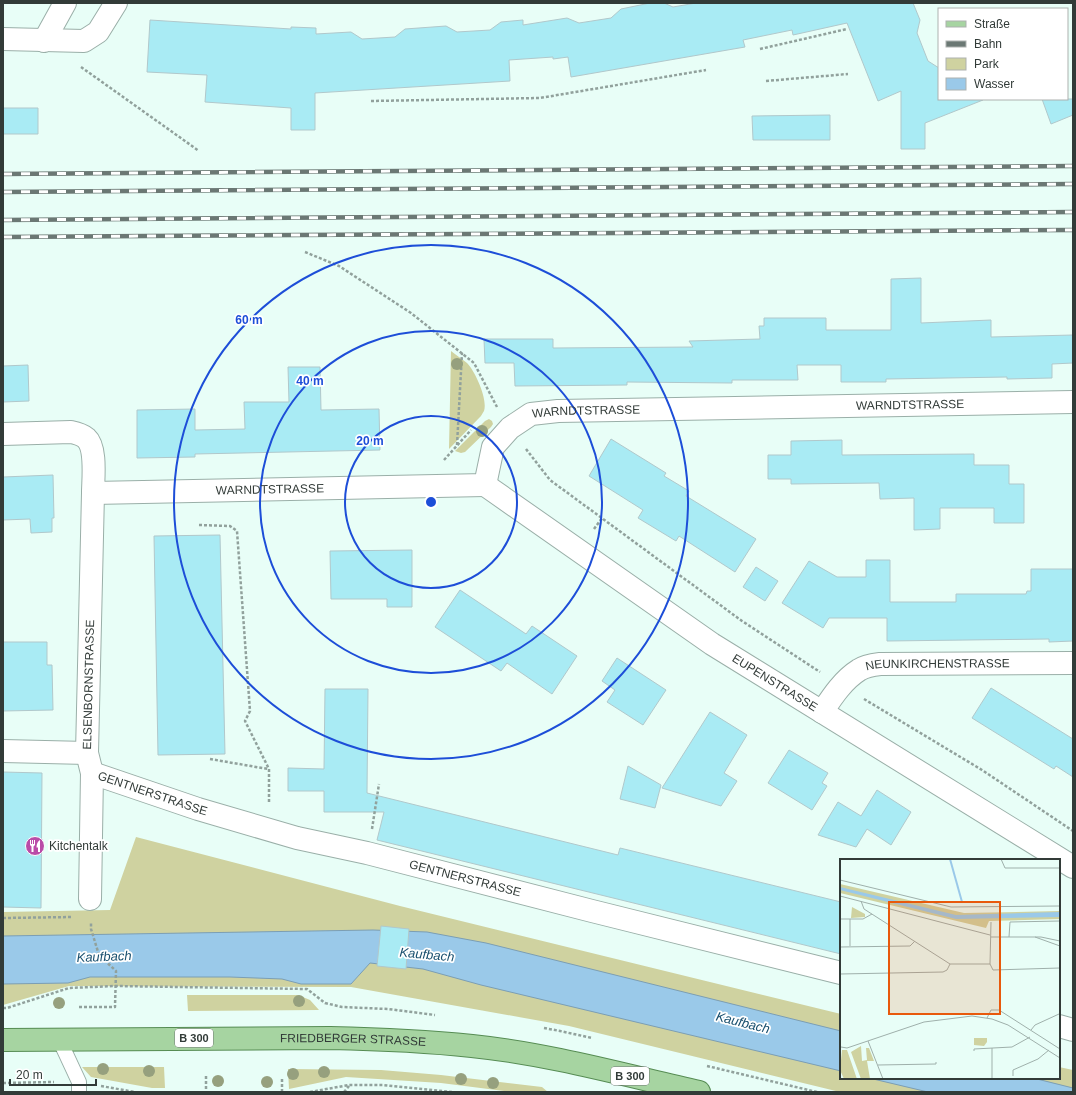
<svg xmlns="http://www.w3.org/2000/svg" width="1076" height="1095" font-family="Helvetica,sans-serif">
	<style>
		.green { fill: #cfd2a0 }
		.water { fill: #9ac9e9; stroke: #7b9eb4 }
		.building { fill: #a9ebf4; stroke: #b1c8cb }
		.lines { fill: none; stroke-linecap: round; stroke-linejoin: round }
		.lane-casing { stroke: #9aafa8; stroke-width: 16 }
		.street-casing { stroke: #9aafa8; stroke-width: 24 }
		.primary-casing { stroke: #568c53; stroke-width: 24 }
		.path { stroke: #91a19c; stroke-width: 2.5; stroke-dasharray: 3 2; stroke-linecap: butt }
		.lane { stroke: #fff; stroke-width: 14 }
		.street { stroke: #fff; stroke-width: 22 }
		.primary { stroke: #a6d4a1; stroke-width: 22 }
		.rail-casing { stroke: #6b7874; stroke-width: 4.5 }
		.rail { stroke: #fff; stroke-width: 3; stroke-dasharray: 9; stroke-linecap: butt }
		.tree { fill: #96a07e }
		.ring { fill: none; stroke: #1d4ed8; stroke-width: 2 }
		.labels { text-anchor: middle; stroke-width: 3.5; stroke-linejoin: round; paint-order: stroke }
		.shield { fill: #fff; stroke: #707674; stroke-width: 1 }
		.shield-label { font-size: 11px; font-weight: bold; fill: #323b38 }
		.street-label { font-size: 12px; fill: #323b38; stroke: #fff }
		.poi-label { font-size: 12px; fill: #323b38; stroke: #fff; text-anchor: start }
		.water-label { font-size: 13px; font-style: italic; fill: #184f6e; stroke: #fff }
		.inset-river { fill: none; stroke: #9ac9e9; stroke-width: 2 }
		.inset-road { fill: none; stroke: #9fb0ab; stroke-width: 1 }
		.view { fill: #e8590c; fill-opacity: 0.15; stroke: #e8590c; stroke-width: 2 }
		.inset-edge { fill: none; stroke: #323b38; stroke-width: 2 }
		.centre { fill: #1d4ed8; stroke: #fff; stroke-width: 2 }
		.ring-label { font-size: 12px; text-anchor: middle; font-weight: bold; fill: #1d4ed8; stroke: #fff; stroke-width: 3.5; stroke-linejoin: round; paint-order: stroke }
	</style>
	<rect width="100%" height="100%" fill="#e8fef7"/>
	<path class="green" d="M451,351C456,355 462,359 467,363C475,371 488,399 484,411C484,411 481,416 481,416L449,449Z
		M489,419L492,421L493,424L491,427L465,452L461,453L455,451L485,421Z
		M136,837L400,906L841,1014V1078H1059V1067L1073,1070V1092H840L569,1026L351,987L69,986L3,1005V912L110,910Z
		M187,995H298L310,1000L319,1010L188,1011Z
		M82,1067H164L165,1088H152L91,1077Z
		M288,1069L381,1070L441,1075L542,1087L548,1092H511L441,1083L346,1077L289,1089Z"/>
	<path class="water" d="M373,930L427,932L486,943L841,1031V1071L481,985L423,969L370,963L351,984H301L282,979L230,977H90L68,983L3,984V936Z
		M869,1078H1033L1073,1088V1092H928Z"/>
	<path class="building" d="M650,3H664L673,7L696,3H913L920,20L917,33L928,61L939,68V99H983V100L925,123V149H901V91L878,101L847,23L793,35L792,30L743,40L745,47L571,77L568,57L553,59V57L509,60L510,81L315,93V130H291V108L205,102L207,75L147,72L150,20L291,29V27L316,28V34L351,32L362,39L395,37L405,29L446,26L457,32L490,30L501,22L523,20V25L567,18L579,23L611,18L621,9Z
		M1042,99H1073V115L1051,124Z
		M3,108H38V134H3Z
		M830,115V140H753L752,116Z
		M921,278V323L991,320V337L1073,335V363L1052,364V378L1007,379V377L886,379V382H841V365H797L798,380H732V383L627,382V385L515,386L514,363H485L484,339H553V348L693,347L689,341L760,339L759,326H764V318H826V330H891V279Z
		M28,365L29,401L3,402V366Z
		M288,367H320L321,410L379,409L380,450L195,454V457L137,458V410L195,409V430L245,429L244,402H289Z
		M611,439L666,473L664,476L689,491L686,496L756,539L735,572L679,536L676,541L638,518L643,510L589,476Z
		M842,440V455L974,454V465H1009V484H1024V523H994V508H940V529L914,530V498L880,499L879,483L791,484V479H768V455H791V441Z
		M53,475L54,518H52V532L31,533L30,519L3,520V477Z
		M220,535L225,754L158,755L154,536Z
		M412,550V607H387V599H331L330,551Z
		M866,560H890V602H956V594H1026L1027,591H1031V569H1073V641L1049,642V639L887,641V618H829L823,628L782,603L809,561L837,577H866Z
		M756,567L778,581L765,601L743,587Z
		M460,590L526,634L532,626L577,656L552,694L507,663L501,671L435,627Z
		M3,642H47V665H52L53,710L3,711Z
		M617,658L666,690L643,725L607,702L615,690L602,681Z
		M991,688L1073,739V777L1056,766L1054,769L972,718Z
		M325,689H368L367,793L618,855L620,848L841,902V954L377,840L384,812H324V791H288V768L324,769Z
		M710,712L747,735L724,773L737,781L721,806L662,788Z
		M789,750L828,773L822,783L827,786L812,810L768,783Z
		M628,766L661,785L655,808L620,799Z
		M3,772L42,773L41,908L3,907Z
		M877,790L911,812L891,845L867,829L856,847L818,835L838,802L861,816Z
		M381,926L409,929L406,969L377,966Z"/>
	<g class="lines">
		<defs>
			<path id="lane" d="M59,1039L79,1082V1092"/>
			<g id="street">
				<path d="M3,39L84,41L98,32L116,3"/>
				<path d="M44,41L65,3"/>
				<path id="s1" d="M3,434L71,432C76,433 81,434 86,438C97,448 93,479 93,493L485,485L493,447L510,428L531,414L558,411L1073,402"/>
				<path id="s2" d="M485,485L712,644L1073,867"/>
				<path id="s3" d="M822,712C832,697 843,680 859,670C865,666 872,665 880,664L1073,663"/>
				<path d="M3,751L87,753"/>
				<path id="s4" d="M92,773L198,809L297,838L367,853L592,911L841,973"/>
				<path id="s5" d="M90,899L92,773L87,753L93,493"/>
				<path d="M1059,1026L1073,1030"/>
			</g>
			<g id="primary">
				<path id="s6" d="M3,1040L330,1038C377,1039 425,1041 472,1046C549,1054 624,1075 699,1092"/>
			</g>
		</defs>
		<use href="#lane" class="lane-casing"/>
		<use href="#street" class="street-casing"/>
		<use href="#primary" class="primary-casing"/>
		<path class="path" d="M760,49L847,29
			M81,67L199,151
			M766,81L848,74
			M371,101L540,98L706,70
			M305,252L339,266L411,313L474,363L497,407
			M457,445L462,353
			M526,449L550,480L742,621L820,672
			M444,460L471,430
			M199,525L230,526L237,531L250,711L245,721L269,769V802
			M594,529L602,518
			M864,699L982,770L1073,831
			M210,759L268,769
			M372,829L379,784
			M3,918L72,917
			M79,1007H115L116,971L99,955L91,929V923
			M3,1008H7L69,988L115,986L307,989L325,1003L342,1007L388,1009L435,1015
			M544,1028L560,1031L592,1038
			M707,1066L817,1092
			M206,1076V1092
			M3,1083L54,1082
			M101,1086L135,1092
			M282,1092V1077
			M310,1092L349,1085H383L452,1092
			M344,1092L349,1086"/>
		<use href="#lane" class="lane"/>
		<use href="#street" class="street"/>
		<use href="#primary" class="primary"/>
		<defs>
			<path id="rail" d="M3,174L1073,166
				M3,192L1073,184
				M3,220L1073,212
				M3,237L1073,230"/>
		</defs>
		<use href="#rail" class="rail-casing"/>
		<use href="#rail" class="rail"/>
	</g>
	<g class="tree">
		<circle cx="457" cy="364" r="6"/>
		<circle cx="482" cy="431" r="6"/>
		<circle cx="299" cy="1001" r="6"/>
		<circle cx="59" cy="1003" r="6"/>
		<circle cx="103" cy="1069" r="6"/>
		<circle cx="149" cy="1071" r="6"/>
		<circle cx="324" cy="1072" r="6"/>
		<circle cx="293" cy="1074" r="6"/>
		<circle cx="461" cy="1079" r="6"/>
		<circle cx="218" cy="1081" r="6"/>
		<circle cx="267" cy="1082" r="6"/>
		<circle cx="493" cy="1083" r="6"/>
	</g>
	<g class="ring">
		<circle cx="431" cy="502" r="86"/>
		<circle cx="431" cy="502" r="171"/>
		<circle cx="431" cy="502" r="257"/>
	</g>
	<defs>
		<symbol id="restaurant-disc" viewBox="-11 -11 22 22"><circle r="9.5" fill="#ba4ba8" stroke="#fff"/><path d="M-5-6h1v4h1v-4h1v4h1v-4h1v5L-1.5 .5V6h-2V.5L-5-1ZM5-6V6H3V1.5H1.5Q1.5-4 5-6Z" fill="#fff"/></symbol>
	</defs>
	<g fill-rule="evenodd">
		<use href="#restaurant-disc" x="24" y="835" width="22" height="22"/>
	</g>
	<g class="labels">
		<g class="shield">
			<rect x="175" y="1029" width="38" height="18" rx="3"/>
			<rect x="611" y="1067" width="38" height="18" rx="3"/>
		</g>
		<g class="shield-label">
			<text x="194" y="1042">B 300</text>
			<text x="630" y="1080">B 300</text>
		</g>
		<g class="street-label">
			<text dy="4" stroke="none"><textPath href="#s1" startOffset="1002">WARNDTSTRASSE</textPath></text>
			<text dy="4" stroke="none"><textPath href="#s1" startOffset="678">WARNDTSTRASSE</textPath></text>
			<text dy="4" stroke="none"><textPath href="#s1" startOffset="318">WARNDTSTRASSE</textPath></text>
			<text dy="4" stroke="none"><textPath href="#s3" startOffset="136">NEUNKIRCHENSTRASSE</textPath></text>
			<text dy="4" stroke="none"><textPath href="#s2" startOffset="351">EUPENSTRASSE</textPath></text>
			<text dy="4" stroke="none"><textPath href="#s5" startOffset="215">ELSENBORNSTRASSE</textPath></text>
			<text dy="4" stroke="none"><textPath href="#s4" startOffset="64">GENTNERSTRASSE</textPath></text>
			<text dy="4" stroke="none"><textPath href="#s4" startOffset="388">GENTNERSTRASSE</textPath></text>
			<text dy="4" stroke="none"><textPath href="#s6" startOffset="350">FRIEDBERGER STRASSE</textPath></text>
		</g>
		<g class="poi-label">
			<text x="49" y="850">Kitchentalk</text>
		</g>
		<g class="water-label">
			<text transform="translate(427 954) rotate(5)" y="5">Kaufbach</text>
			<text transform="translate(104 956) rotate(-2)" y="5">Kaufbach</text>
			<text transform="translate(743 1022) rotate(14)" y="5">Kaufbach</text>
		</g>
	</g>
	<g transform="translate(840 859)">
		<rect width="220" height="220" fill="#e8fef7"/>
		<path d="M0,25L124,54L220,52V60L149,62L146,69L0,34ZM12,48L25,55V58L11,59ZM134,179H147V183L144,187L134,186ZM21,187L22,202L27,201L26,189H29L34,202H27L30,220H21L11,193ZM2,191H7L17,220H4L0,211Z" fill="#cfd2a0"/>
		<path d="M0,28L116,56L220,53V58L116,60L0,31Z" fill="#9ac9e9"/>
		<path class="inset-river" d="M110,0L122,43"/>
		<path class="inset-road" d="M161,0L165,9H220M0,21L111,48L220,47M0,37L150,76M21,42L24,50L110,105M0,60H23L32,55M151,78H201L220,82M169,78L170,63L220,62M195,78L220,87M10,87V60M0,88L70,87L75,82M150,105L151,63M0,115L103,113L107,111L110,105H150L153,111L220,109M147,159L151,151H159L220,190M191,171L195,166L219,155M28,182L43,220M1,188L7,189L84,163L132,157L152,160L168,166L220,199M152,189V220M134,192V190L172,188L190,178M38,206L96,205V203M173,217V211L198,200L209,191"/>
		<path class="view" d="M49,43H160V155H49Z"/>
		<rect width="220" height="220" class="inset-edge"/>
	</g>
	<circle cx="431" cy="502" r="6" class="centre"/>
	<g class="ring-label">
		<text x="249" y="324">60 m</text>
		<text x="310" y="385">40 m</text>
		<text x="370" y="445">20 m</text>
	</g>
	<rect width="1076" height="1095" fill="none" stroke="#323b38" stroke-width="8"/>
	<rect x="938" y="8" width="130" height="92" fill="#ffffff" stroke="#adb1af"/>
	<rect x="946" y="21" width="20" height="6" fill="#a6d4a1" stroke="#adb1af"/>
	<text x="974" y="28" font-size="12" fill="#323b38">Straße</text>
	<rect x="946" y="41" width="20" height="6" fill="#6b7874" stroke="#adb1af"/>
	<text x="974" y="48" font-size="12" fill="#323b38">Bahn</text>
	<rect x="946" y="58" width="20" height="12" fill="#cfd2a0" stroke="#adb1af"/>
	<text x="974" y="68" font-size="12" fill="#323b38">Park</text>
	<rect x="946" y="78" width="20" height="12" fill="#9ac9e9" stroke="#adb1af"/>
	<text x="974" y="88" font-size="12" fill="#323b38">Wasser</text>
	<path d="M10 1079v6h86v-6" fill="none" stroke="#323b38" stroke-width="2"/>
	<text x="16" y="1079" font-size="12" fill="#323b38" stroke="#ffffff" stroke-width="3" paint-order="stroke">20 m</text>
</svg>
